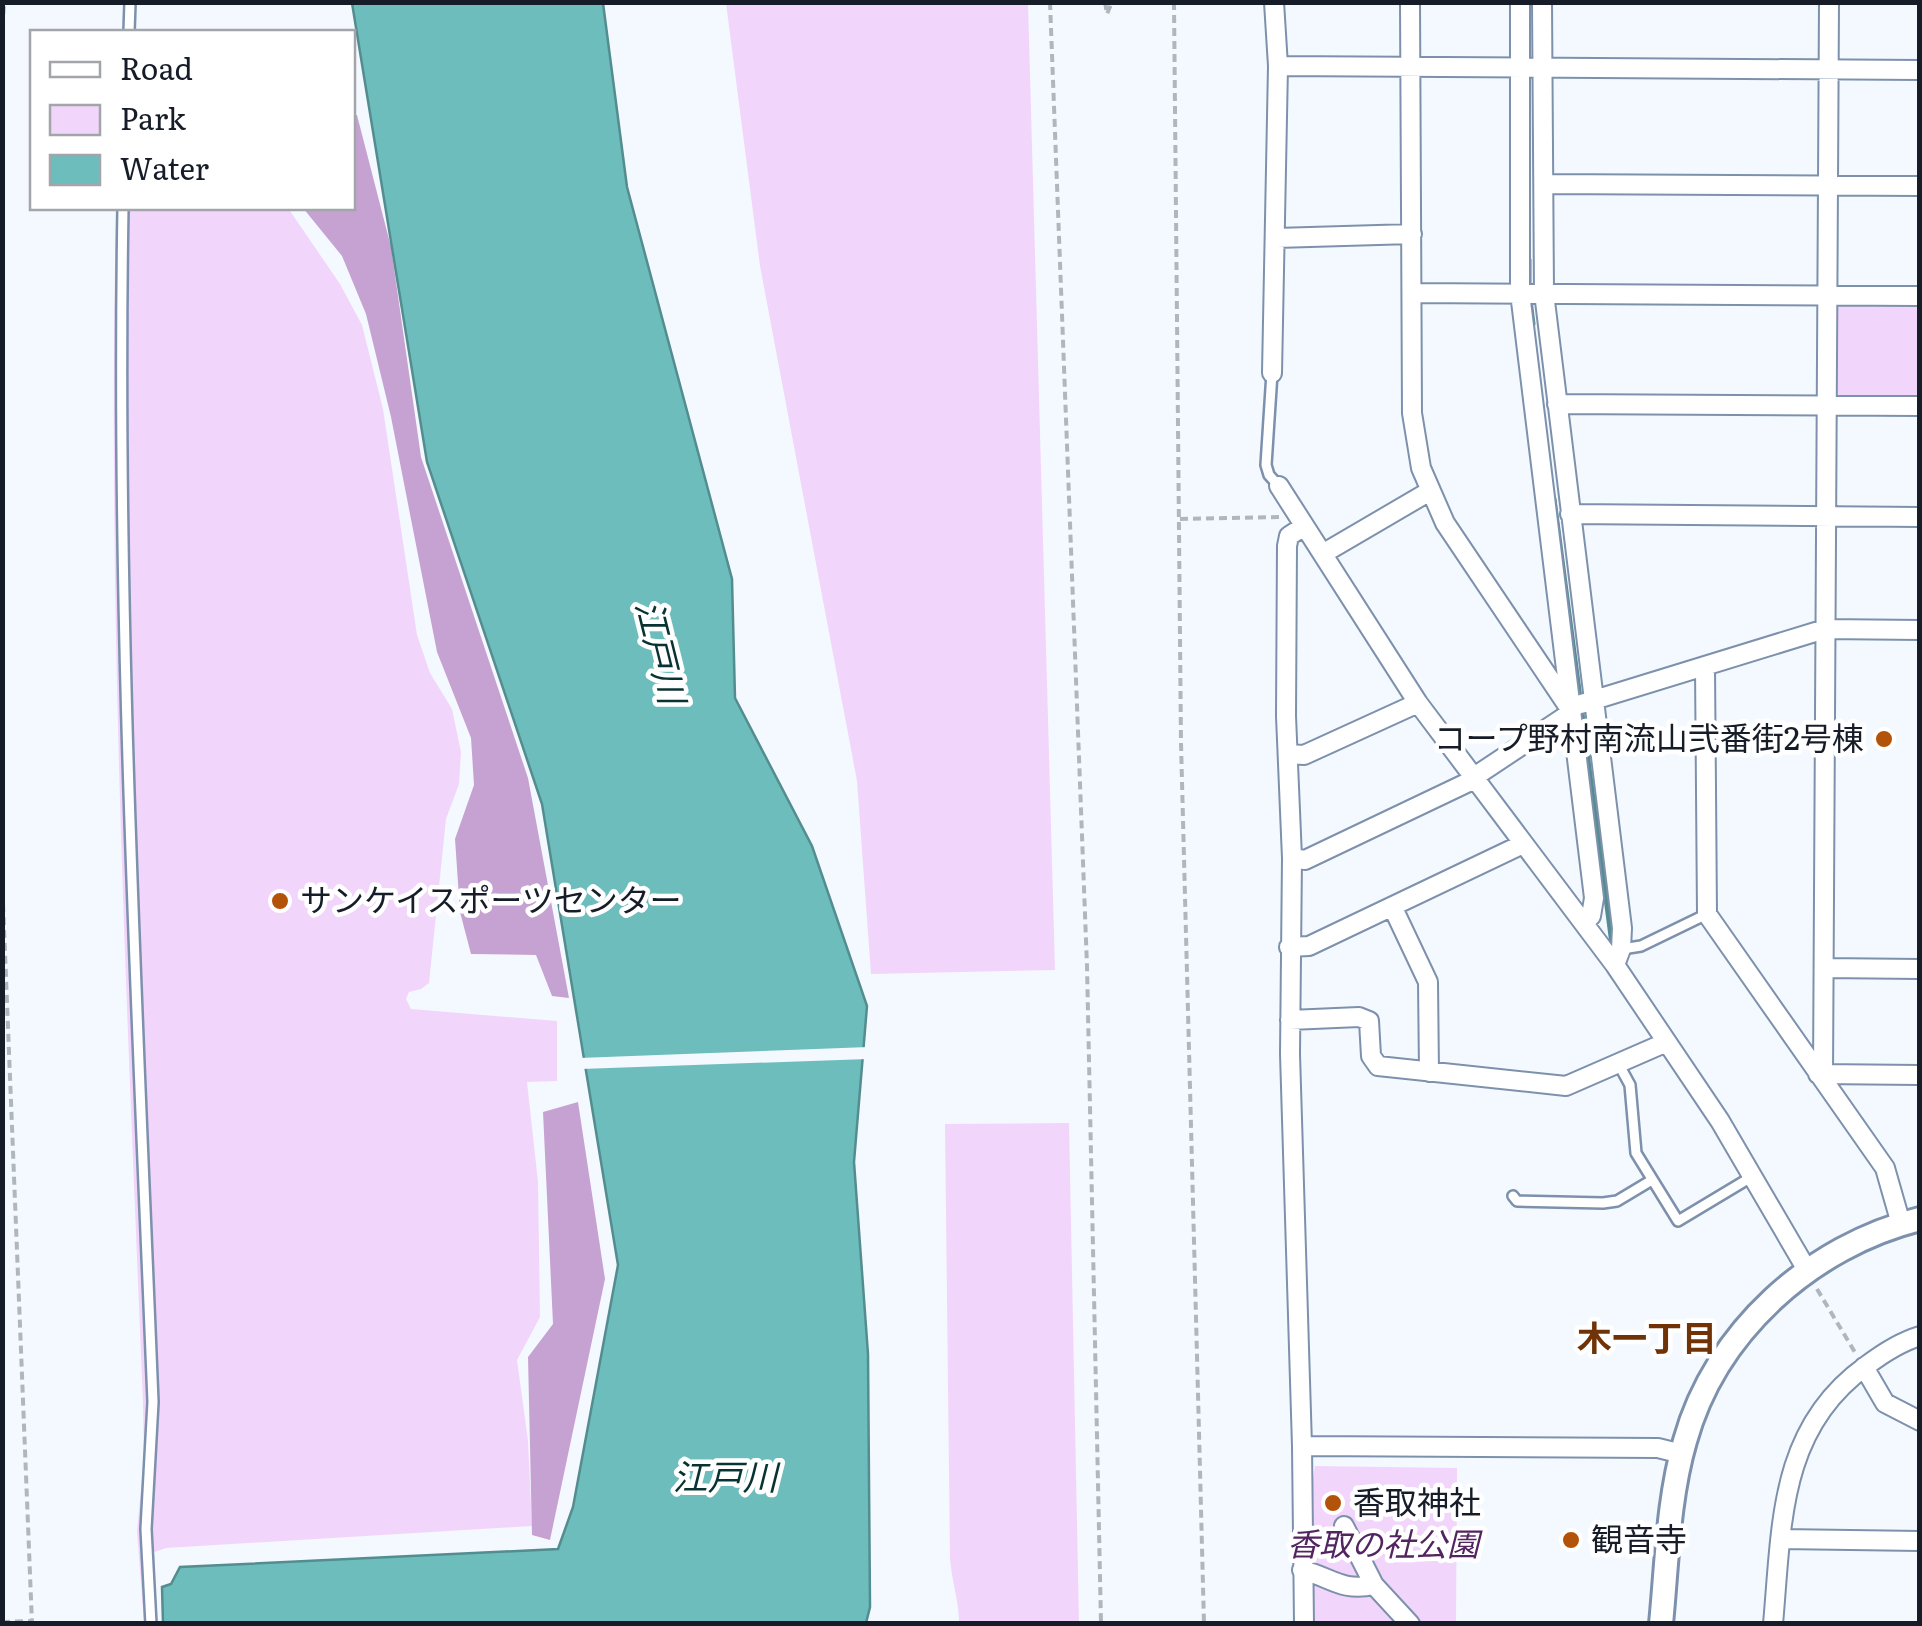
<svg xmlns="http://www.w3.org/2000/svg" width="1922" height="1626" font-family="Literata,'Noto Sans JP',serif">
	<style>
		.green { fill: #f2d5fa }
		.forest { fill: #c6a2d2 }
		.water { fill: #6dbdbd; stroke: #538d90; stroke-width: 2.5 }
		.pier { fill: #f4f9ff }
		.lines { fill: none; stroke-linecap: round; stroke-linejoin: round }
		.stream { stroke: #538d90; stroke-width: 5 }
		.lane-casing { stroke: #7d91ad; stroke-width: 14 }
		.street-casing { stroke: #7d91ad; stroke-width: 22 }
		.secondary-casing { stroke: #7d91ad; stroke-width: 28 }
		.path { stroke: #b0b6bd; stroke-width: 4; stroke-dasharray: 8 5; stroke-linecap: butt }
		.lane { stroke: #fff; stroke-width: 9 }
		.street { stroke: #fff; stroke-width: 18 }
		.secondary { stroke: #fff; stroke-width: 22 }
		.poi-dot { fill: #b25309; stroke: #fff; stroke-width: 4 }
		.labels { text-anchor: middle; stroke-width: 9; stroke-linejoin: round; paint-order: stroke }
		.poi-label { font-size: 32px; fill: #161d28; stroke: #fff; text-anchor: start }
		.park-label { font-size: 32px; font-style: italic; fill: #532560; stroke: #fff }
		.water-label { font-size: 35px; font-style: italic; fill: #093232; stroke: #fff }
		.neighbourhood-label { font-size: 35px; font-weight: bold; fill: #703308; stroke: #fff }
	</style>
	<rect width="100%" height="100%" fill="#f4f9ff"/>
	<path class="green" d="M726,3H1028L1055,970L871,974L857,781L760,266Z
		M116,208H288L340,284L362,325L383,409L417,635L430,673L452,709L461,752L459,784L446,819L429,983L421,989L409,992L406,999L411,1009L557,1021V1081L527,1082L538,1182L540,1317L517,1360L528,1441L532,1526L166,1548L154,1552L157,1623H144L137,1531L144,1458L143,1404C127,1005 107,607 116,208Z
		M1835,301L1919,304V398L1836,397Z
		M1069,1123L1079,1623H959C959,1601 952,1582 950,1559L945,1124Z
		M1315,1466L1457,1468L1456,1623L1311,1624L1309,1502Z"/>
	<path class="forest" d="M353,115H357L391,247L421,457L528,778L569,998L552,996L536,955L471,954L460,912L455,839L474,785L471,738L437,652L391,417L366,314L342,256L303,208H352Z
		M578,1102L605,1279L550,1540L532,1535L528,1357L553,1324L543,1112Z"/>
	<path class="water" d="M352,3H603L627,187L732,579L735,698L812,846L867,1006L854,1162L868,1354L870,1607L866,1623H163L162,1587L171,1584L180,1567L558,1549L573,1507L618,1265L542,804L427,462Z"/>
	<path class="pier" d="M869,1047L868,1059L581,1069L579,1058Z"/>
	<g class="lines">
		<path class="stream" d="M1529,260V289
			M1530,300L1533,324
			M1554,499L1612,944"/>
		<defs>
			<path id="lane" d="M129,32L130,2
				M123,208C116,606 137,1004 153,1402L146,1529L151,1624
				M1272,373L1266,465L1269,475L1279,486
				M1622,949L1641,946L1707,914
				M1618,1063L1630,1085L1636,1153L1678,1221L1753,1176
				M1513,1196L1517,1201L1603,1203L1617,1201L1652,1180"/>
			<path id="street" d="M1410,2L1412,413L1421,468L1445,523L1572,712L1474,777
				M1520,2V293L1594,898L1591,916L1583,921
				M1542,2L1544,293L1622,928L1621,949L1615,965
				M1278,66L1920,70
				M1544,184L1920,186
				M1276,238L1412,234
				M1412,293L1920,296
				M1272,373L1278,66L1274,2
				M1557,404L1920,406
				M1279,486L1418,703L1615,965L1720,1121L1807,1270
				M1570,514L1920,517
				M1303,527L1289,536L1287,546L1286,716L1292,858L1290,1054L1302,1446L1304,1624
				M1324,553L1430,491
				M1705,667L1707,914L1885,1168L1901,1224
				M1581,704L1825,629L1920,630
				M1288,754L1304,755L1418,703
				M1292,858L1305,860L1475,779
				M1393,908L1428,982L1429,1072
				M1289,947L1309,946L1523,844
				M1824,968L1920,969
				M1290,1020L1359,1017L1369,1021L1371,1056L1378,1066L1566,1086L1667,1042
				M1818,1074L1920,1075
				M1823,1074L1829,2
				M1864,1367L1885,1403L1920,1421
				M1302,1446L1658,1448L1682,1454
				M1344,1526L1374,1585L1410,1624
				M1781,1539L1920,1541
				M1302,1570C1331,1577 1341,1592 1374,1585
				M1773,1624C1782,1526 1778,1429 1866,1366C1883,1353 1900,1342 1920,1336"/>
			<path id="secondary" d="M1661,1624C1667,1563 1668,1499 1685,1441C1715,1332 1811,1246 1920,1219"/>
		</defs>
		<use href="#lane" class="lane-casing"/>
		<use href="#street" class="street-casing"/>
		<use href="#secondary" class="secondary-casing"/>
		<path class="path" d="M1050,2L1087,966L1101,1624
			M1105,2L1107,14L1112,2
			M1174,2L1181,743L1204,1624
			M2,40L4,2
			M1180,519L1280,517
			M2,878L32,1624
			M1817,1289L1856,1354
			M2,1622L32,1621"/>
		<use href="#lane" class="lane"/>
		<use href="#street" class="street"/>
		<use href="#secondary" class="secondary"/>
	</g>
	<g class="poi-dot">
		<circle cx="1884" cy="739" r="10"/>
		<circle cx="280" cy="901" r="10"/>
		<circle cx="1333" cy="1503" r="10"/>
		<circle cx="1571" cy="1540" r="10"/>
	</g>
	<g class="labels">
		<g class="poi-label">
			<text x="1864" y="750" text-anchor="end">コープ野村南流山弐番街2号棟</text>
			<text x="300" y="912">サンケイスポーツセンター</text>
			<text x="1353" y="1514">香取神社</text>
			<text x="1591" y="1551">観音寺</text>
		</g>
		<g class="park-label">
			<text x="1383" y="1556">香取の社公園</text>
		</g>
		<g class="water-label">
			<text transform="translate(660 652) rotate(76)" y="12">江戸川</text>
			<text x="725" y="1490">江戸川</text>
		</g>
		<g class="neighbourhood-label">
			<text x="1647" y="1351">木一丁目</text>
		</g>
	</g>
	<rect width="1922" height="1626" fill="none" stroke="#161d28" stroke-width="10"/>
	<rect x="30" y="30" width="325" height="180" fill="#ffffff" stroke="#a2a5a9" stroke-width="2.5"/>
	<rect x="50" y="62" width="50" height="15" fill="#ffffff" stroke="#a2a5a9" stroke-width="2.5"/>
	<text x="120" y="80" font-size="30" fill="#161d28">Road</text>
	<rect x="50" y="105" width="50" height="30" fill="#f2d5fa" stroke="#a2a5a9" stroke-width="2.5"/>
	<text x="120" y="130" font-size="30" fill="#161d28">Park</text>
	<rect x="50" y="155" width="50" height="30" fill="#6dbdbd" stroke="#a2a5a9" stroke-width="2.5"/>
	<text x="120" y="180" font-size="30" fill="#161d28">Water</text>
</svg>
